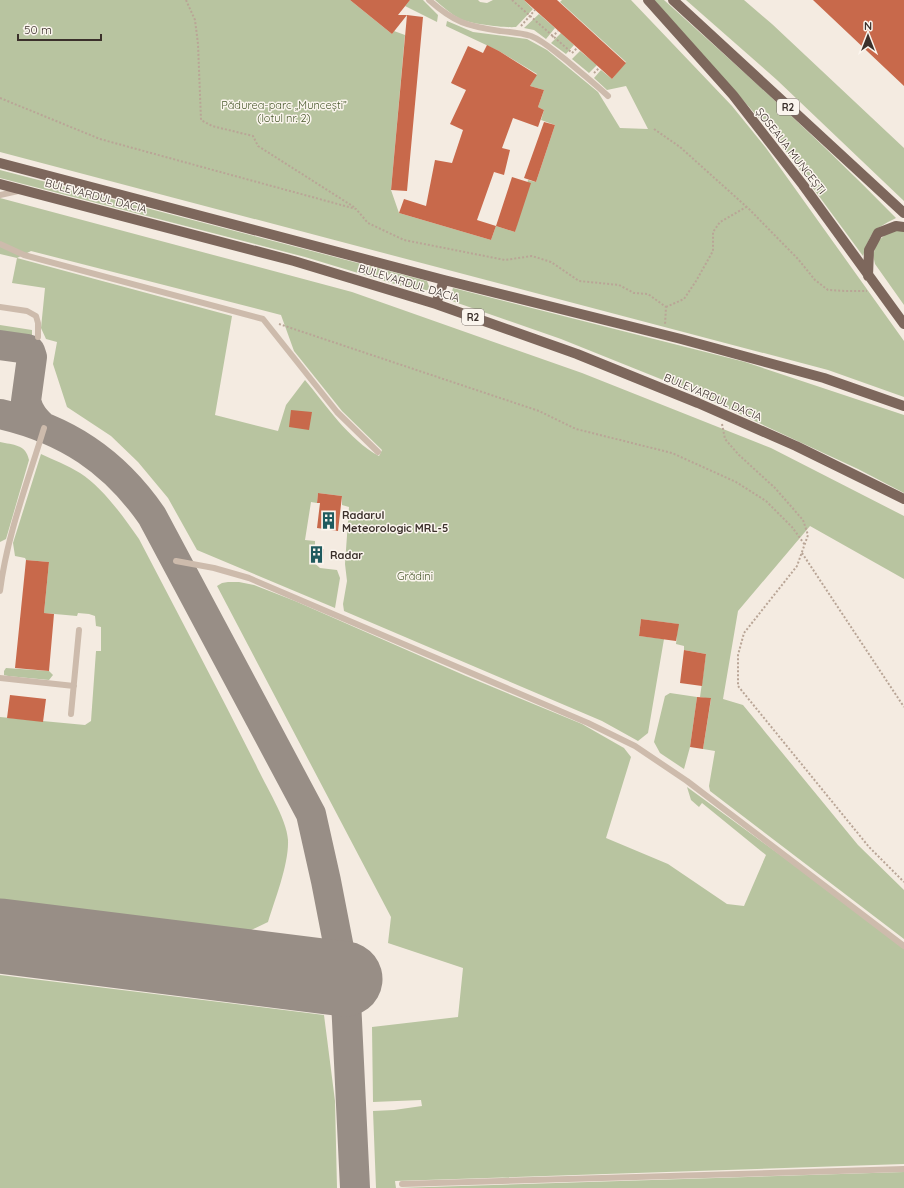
<svg xmlns="http://www.w3.org/2000/svg" width="904" height="1188" font-family="Quicksand,sans-serif">
	<style>
		.green { fill: #b8c4a0; fill-rule: evenodd }
		.lines { fill: none; stroke-linecap: round; stroke-linejoin: round }
		.taxiway { stroke: #988e86; stroke-width: 30 }
		.runway { stroke: #988e86; stroke-width: 75 }
		.building { fill: #c8694b }
		.path { stroke: #b9a596; stroke-width: 2; stroke-dasharray: 2 2; stroke-linecap: butt }
		.service { stroke: #cdbbac; stroke-width: 6 }
		.primary { stroke: #7d675c; stroke-width: 10 }
		.labels { text-anchor: middle; stroke-width: 3; stroke-linejoin: round; paint-order: stroke }
		.shield { fill: #fbf5ee; stroke: #756b66; stroke-width: 1 }
		.shield-label { font-size: 10px; font-weight: bold; fill: #3b302b }
		.park-label { font-size: 11px; fill: #4a5a2e; stroke: #fbf5ee }
		.street-label { font-size: 11px; fill: #3b302b; stroke: #fbf5ee }
		.poi-label { font-size: 11px; font-weight: bold; fill: #3b302b; stroke: #fbf5ee; text-anchor: start }
	</style>
	<rect width="100%" height="100%" fill="#f4ebe1"/>
	<path class="green" d="M0,0H350L392,34L394,31L405,35L391,190L399,213L491,240L496,226L515,232L528,180L536,182L555,125L541,120L544,110L538,107L544,90L530,86L537,74L499,51L446,26L447,21L473,32L527,39L547,50L598,92L620,128L648,129L626,86L607,90L594,78L601,70L612,79L626,62L560,2L562,0H631L732,106L766,148L904,341V397L828,370L0,152Z
		M410,0H423L438,15L437,22L405,6Z
		M435,0H478L480,2L487,3L493,0H524L533,9L516,27C504,28 471,24 460,19C451,14 443,7 435,0Z
		M654,0H664C743,71 822,142 896,218C872,230 871,232 863,256L774,135Z
		M686,0H744L772,24L904,148V201L777,80Z
		M539,14L555,28L546,39L534,30L524,28Z
		M561,33L574,45L566,54L551,43Z
		M580,51L597,65L589,73L572,59Z
		M0,170L427,281L430,289L421,292L305,257L0,178Z
		M0,198L352,292L582,373L771,448L904,516V579L810,526L738,611L723,699L743,705L858,845L904,890V939L710,791L709,786L715,751L703,749L711,699L700,697L706,654L684,650V646L676,644L678,624L641,619L639,636L664,639L648,733L638,741L602,721L344,611L343,604L347,581L345,564L349,507L342,505V496L318,493L317,503L311,502L305,540L315,541V549H312L311,560L320,568L337,570L340,578L335,608L197,550L168,498L138,462L111,436L67,407L53,364L57,342L46,339L41,328L45,288L12,283L17,258L0,254ZM31,251L281,315L294,351L342,411L382,450L379,456C348,439 327,406 305,380L286,405L278,431L215,415L232,316L17,258Z
		M898,229L904,230V305L875,264L873,255L877,242L885,235Z
		M453,288L745,362L904,415V493L858,469L688,390L561,339L449,300Z
		M0,325L32,330V335L29,337L0,333Z
		M0,442C13,445 26,444 29,460L6,539L0,542Z
		M41,454C54,460 67,465 80,473C103,488 123,516 139,539C178,614 218,689 256,765C265,785 287,819 288,840C289,864 275,899 268,922L249,931L0,900V717L85,725L91,721L96,651H101V627L96,626L95,616L89,614L78,613L77,616L44,613L49,562L26,560L25,558L15,556L13,543Z
		M228,582H239L254,585L295,601L466,676L582,724L624,748L631,757L606,838L668,864L727,904L744,906L766,855L702,803L699,807L691,800L687,787L794,865L904,949V1164L395,1181L396,1188L904,1172V1188H376L373,1111L394,1110L422,1106L421,1100L373,1102L372,1027L458,1017L463,968L388,943L391,917L217,586L222,583Z
		M6,668L49,671L53,675L49,680L8,676L4,675V671Z
		M670,693L697,697L690,747L684,769L660,753L654,742L665,696Z
		M0,975L324,1015L335,1101L337,1188H0Z"/>
	<g class="lines">
		<path class="taxiway" d="M0,345L28,349L30,351L32,357L26,401C29,413 35,420 44,428
			M0,414C66,429 114,461 152,516L311,814L326,881L345,979L355,1188"/>
		<path class="runway" d="M0,936L345,979"/>
	</g>
	<path class="building" d="M350,0H410L398,15H407L392,34Z
		M524,0H557L626,63L612,79Z
		M813,0H904V86Z
		M407,15L423,17L407,191L391,190Z
		M487,45L499,51L537,75L530,86L544,90L538,107L544,110L538,127L513,118L502,148L510,150L504,175L494,172L477,220L496,226L491,240L399,213L404,199L426,206L435,160L452,163L463,130L450,124L466,90L451,83L468,46L483,53Z
		M544,122L555,125L536,182L524,178Z
		M512,177L531,183L515,232L496,226Z
		M291,410L312,412L309,430L289,427Z
		M318,493L342,496L338,531L317,528L320,503H317Z
		M312,549H324L323,561L311,560Z
		M26,560L49,562L44,613L54,614L49,671L15,668Z
		M641,619L679,624L676,641L639,636Z
		M684,650L706,654L702,686L680,683Z
		M10,695L46,699L43,722L7,718Z
		M697,697L711,698L703,749L690,747Z"/>
	<g class="lines">
		<path class="path" d="M186,0L195,20L198,44L201,120L212,126L253,136L258,146L354,207
			M512,0L571,52
			M521,26L535,10
			M552,37L558,31
			M572,53L577,48
			M594,73L599,68
			M0,98L100,139L224,173L356,209L368,223L404,240L505,260L532,256L551,262L579,281L619,285L634,293L648,294L666,307L665,325
			M654,129L680,147L749,209L798,259L815,280L828,290L846,291H867
			M666,307L684,299L696,281L713,251V232L720,222L746,207
			M279,324L539,411L576,429L672,453L736,482L766,501L792,527L805,545
			M722,424L725,439L739,455L775,488L803,520L808,535L797,566L744,633L738,655V686L869,847L904,882
			M802,553L904,707"/>
		<path class="service" d="M429,0C455,23 467,26 500,31C510,32 521,33 531,36C544,41 555,52 566,60C580,72 594,83 608,96
			M0,195L18,191
			M0,244L24,255L263,319L337,412L378,452
			M0,307L27,311L36,316L38,323V337
			M176,561L214,568L249,578L588,723L635,746L687,781L904,946
			M0,591C7,535 28,481 44,428
			M0,678L74,686
			M71,714L79,630
			M402,1184L904,1169"/>
		<path class="primary" d="M648,0L733,95L803,185L904,324
			M673,0L904,213
			M0,163L444,280L681,339L824,378L904,406
			M0,184L294,261L436,304L577,354L698,403L796,446L904,499
			M868,276L869,250L878,233L896,226L904,227
			M436,304L444,280"/>
	</g>
	<defs>
		<symbol id="building-bare" viewBox="-9 -9 18 18"><path d="M-4-6H4V6H1V3H-1V6H-4ZM-2.5-4.3h1.7v1.8h-1.7ZM.8-4.3h1.7v1.8H.8ZM-2.5-1h1.7V.8h-1.7ZM.8-1h1.7V.8H.8Z" fill="#1f5a5e" stroke="#fbf5ee" stroke-width="2.5" paint-order="stroke"/></symbol>
	</defs>
	<g fill-rule="evenodd">
		<use href="#building-bare" x="316" y="508" width="25" height="25"/>
		<use href="#building-bare" x="304" y="542" width="25" height="25"/>
	</g>
	<g class="labels">
		<g class="shield">
			<rect x="777" y="99" width="22" height="16" rx="3"/>
			<rect x="462" y="309" width="22" height="16" rx="3"/>
		</g>
		<g class="shield-label">
			<text x="788" y="111">R2</text>
			<text x="473" y="321">R2</text>
		</g>
		<g class="park-label">
			<text x="284" y="109">Pădurea-parc „Muncești”<tspan x="284" dy="13">(lotul nr. 2)</tspan></text>
			<text x="415" y="580">Grădini</text>
		</g>
		<g class="street-label">
			<text transform="translate(791 151) rotate(52)" y="4">ȘOSEAUA MUNCEȘTI</text>
			<text transform="translate(96 196) rotate(15)" y="4">BULEVARDUL DACIA</text>
			<text transform="translate(409 283) rotate(17)" y="4">BULEVARDUL DACIA</text>
			<text transform="translate(713 397) rotate(23)" y="4">BULEVARDUL DACIA</text>
		</g>
		<g class="poi-label">
			<text x="342" y="519">Radarul<tspan x="342" dy="13">Meteorologic MRL-5</tspan></text>
			<text x="330" y="559">Radar</text>
		</g>
	</g>
	<g transform="translate(868 36)" stroke="#fbf5ee" stroke-width="3" paint-order="stroke">
	<path d="M0-3L7 15L0 10L-7 15Z" fill="#3b302b"/>
	<text y="-6" font-size="11" font-weight="bold" text-anchor="middle" fill="#3b302b">N</text>
	</g>
	<path d="M18 34v6h83v-6" fill="none" stroke="#3b302b" stroke-width="2"/>
	<text x="24" y="34" font-size="12" fill="#3b302b" stroke="#fbf5ee" stroke-width="3" paint-order="stroke">50 m</text>
</svg>
